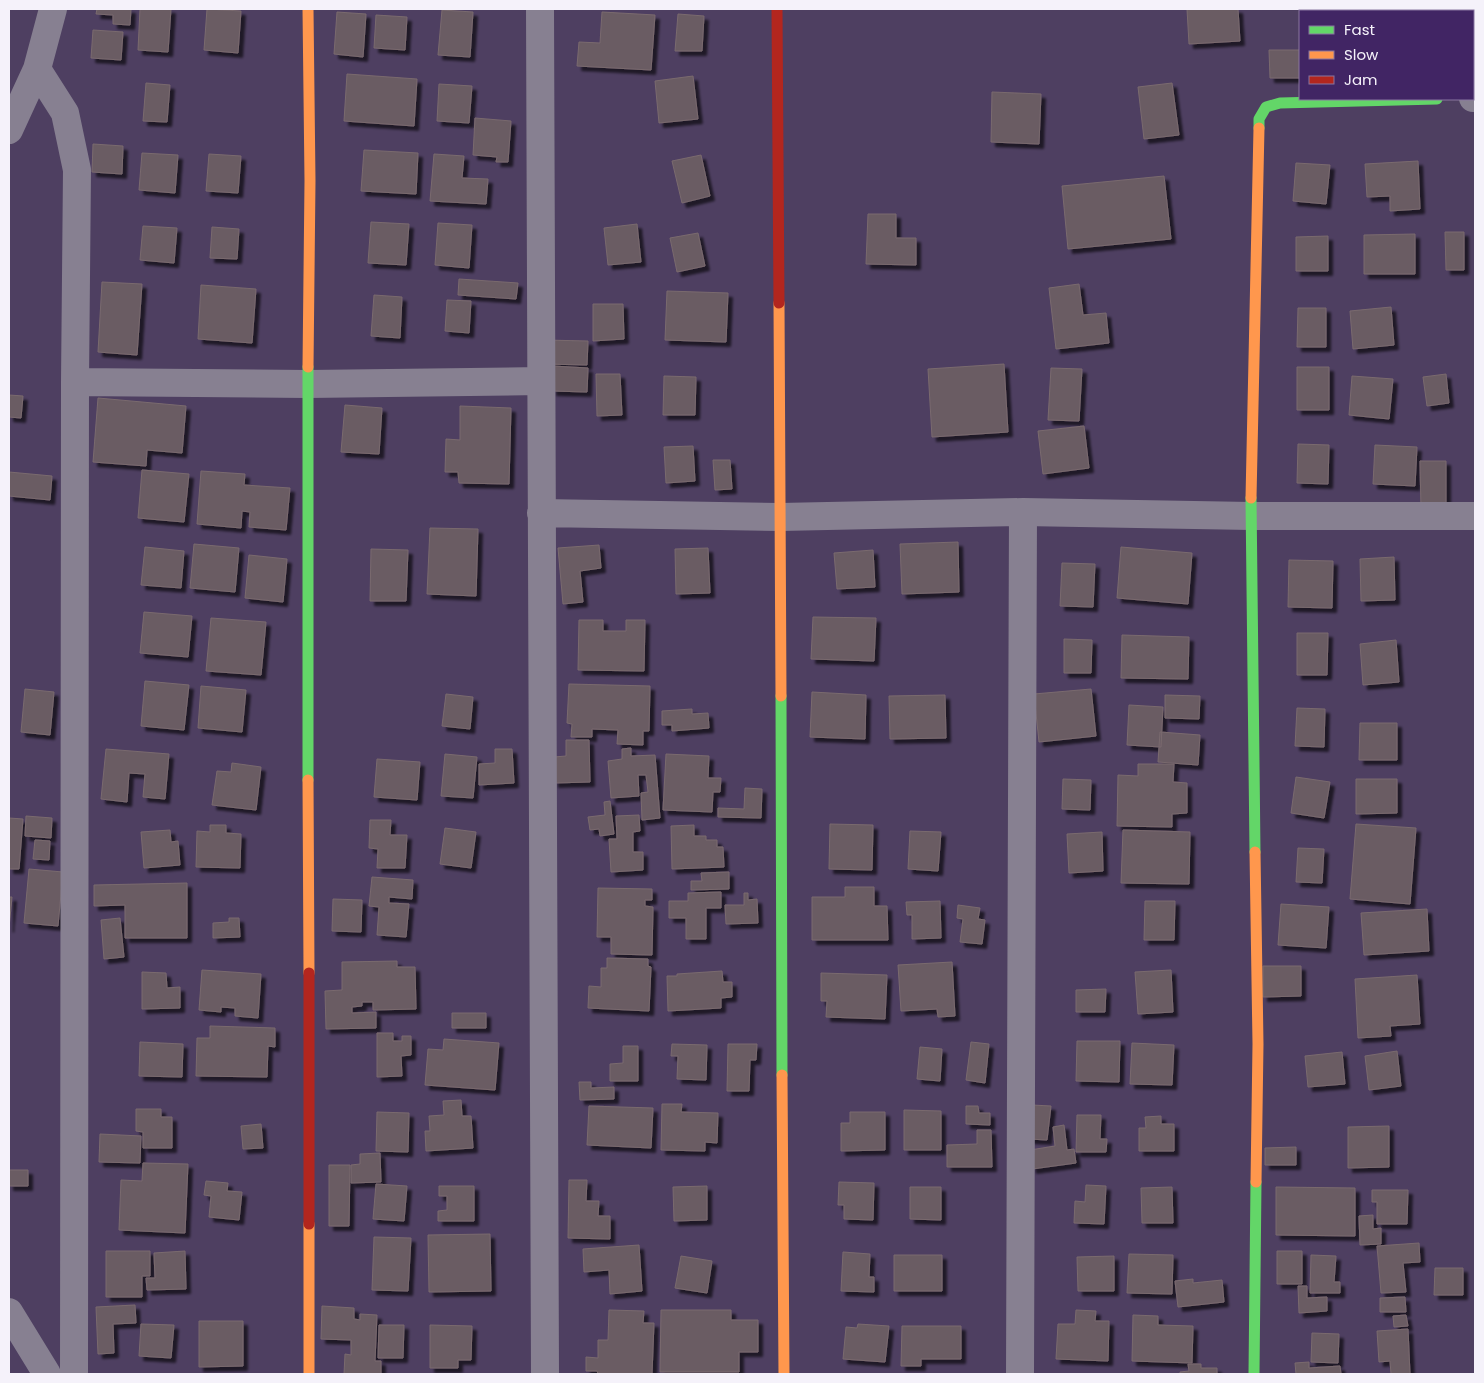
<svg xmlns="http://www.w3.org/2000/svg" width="1484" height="1383" font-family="Poppins,sans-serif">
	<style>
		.building { fill: #6a5c64; stroke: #7a6a6e; filter: url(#shadow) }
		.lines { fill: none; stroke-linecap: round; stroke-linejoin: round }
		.street { stroke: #878091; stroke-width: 28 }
		.fast { stroke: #63d668; stroke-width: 11 }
		.slow { stroke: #ff974d; stroke-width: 11 }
		.jam { stroke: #b3261e; stroke-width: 11 }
	</style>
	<defs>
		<filter id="shadow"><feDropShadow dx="4.5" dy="4.5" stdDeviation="1" flood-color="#0009"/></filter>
	</defs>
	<rect width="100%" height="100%" fill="#4e3f61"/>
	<path class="building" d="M97,9H131L130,25L113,24V15L96,14Z
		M140,9H171L168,52L138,50Z
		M207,9L241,11L238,53L204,50Z
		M1187,9H1238L1240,41L1189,44Z
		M1307,9H1363V11H1307Z
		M442,10L473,12L470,57L438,55Z
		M337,12L366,14L363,57L334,54Z
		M602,12L655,15L651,70L577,66L579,42L600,43Z
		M678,14L704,16L702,51H675Z
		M376,15L407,17L405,50L374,48Z
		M93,30L123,32L121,60L91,58Z
		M1269,50H1300V95V78H1270Z
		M347,74L417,79L414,126L344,121Z
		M693,76L698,119L659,123L655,81Z
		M146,83L170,85L167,122L143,121Z
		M1172,83L1179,135L1144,139L1138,87Z
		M439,84L472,86L469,123L437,121Z
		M992,92L1041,94L1039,144L991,142Z
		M475,118L511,121L508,162H496L497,157L473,155Z
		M93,144L123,146L122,174L92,172Z
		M364,150L418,153L416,194L361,191Z
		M142,153L178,155L175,193L139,190Z
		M209,154L241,156L238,193L206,191Z
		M434,154L464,156L462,178L488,179L486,204L430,201Z
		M701,155L710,196L682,203L672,161Z
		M1418,161L1420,209L1390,211V196L1367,197L1365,164Z
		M1296,163L1330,165L1326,204L1293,201Z
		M1164,176L1171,239L1068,249L1062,186Z
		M868,214H896V238H916V265L866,264Z
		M371,222L409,224L406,265L368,263Z
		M438,223L472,225L469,268L435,265Z
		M637,224L641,262L608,265L604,228Z
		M143,226L177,228L174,263L140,260Z
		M212,227L239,229L237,259L210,258Z
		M1445,232H1464V270H1446Z
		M698,233L705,266L677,272L670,238Z
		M1415,234V274H1364V235Z
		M1328,236V271H1296V237Z
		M459,279L518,283L516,299L458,295Z
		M102,282L142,284L137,355L98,352Z
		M1079,284L1083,315L1106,313L1109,343L1056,349L1049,288Z
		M201,285L256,289L252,343L198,339Z
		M667,291L728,293L726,342L665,340Z
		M374,295L402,297L400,338L371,336Z
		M447,300L471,301L469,333L445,331Z
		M593,304H623L624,339L593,341Z
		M1391,307L1394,345L1353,349L1350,311Z
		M1298,308H1326V347H1297Z
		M544,340L588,341L587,365L544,364Z
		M1004,364L1008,432L932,437L928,369Z
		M553,366L588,368L587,392L552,391Z
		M1297,367H1329V410H1297Z
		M1051,368L1082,369L1079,421L1048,420Z
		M596,374H620L622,415L597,416Z
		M1446,374L1449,403L1427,406L1423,377Z
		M664,376L696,377L695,415H663Z
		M1352,376L1393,379L1389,419L1349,415Z
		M9,395L23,396L21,418L9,417Z
		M98,398L186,406L182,453L147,450L146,466L93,462Z
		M345,405L382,408L379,454L341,452Z
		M460,406L511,408L509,484L459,483L458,472H445L446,439L460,440Z
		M1084,426L1089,468L1043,474L1038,431Z
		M1298,444L1329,445L1328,484L1297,483Z
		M1375,445L1417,447L1415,486L1373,484Z
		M693,446L695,481L666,483L664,447Z
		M713,460H730L732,489L715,490Z
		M1420,461H1446V510H1421Z
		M142,470L189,474L184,522L138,518Z
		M201,471L245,474L244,485L290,488L286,530L249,527L250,512L242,511L241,528L197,524Z
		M9,472L52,476L50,500L9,496Z
		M430,528L478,529L476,596L427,594Z
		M958,542L959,592L902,594L900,544Z
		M194,544L239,548L235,592L190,588Z
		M599,545L601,568L580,571L583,602L563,604L558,548Z
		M145,547L184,551L181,588L141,585Z
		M1121,547L1192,553L1188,604L1117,598Z
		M708,548L710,593L676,594L675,549Z
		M371,549L408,550L406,601H370Z
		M873,550L875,587L837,589L834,553Z
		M249,555L287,559L283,602L245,598Z
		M1394,557L1395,600L1361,601L1360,559Z
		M1289,560L1333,561L1332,608L1288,607Z
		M1062,563L1095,564L1093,607L1060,606Z
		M144,612L192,616L188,657L140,653Z
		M813,617L876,618L874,661L811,659Z
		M211,618L266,622L261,675L206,671Z
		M579,620H603V631H626V620H645L644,671L578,670Z
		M1297,633H1328L1327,675H1297Z
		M1122,635L1189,637L1188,679L1121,678Z
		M1064,639L1092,640L1091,673H1064Z
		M1396,640L1399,682L1363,685L1360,644Z
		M145,681L189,685L184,730L141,726Z
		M569,684L650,686L649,731H643V745L617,744L618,730L592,729V737H571L572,724L567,723Z
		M201,686L246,690L242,732L198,728Z
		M25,689L54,692L50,735L21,732Z
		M1091,689L1096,736L1039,742L1034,694Z
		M812,692L866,695L865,739L810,737Z
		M446,694L473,697L470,729L442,726Z
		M945,695L946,738L890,739L889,696Z
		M1165,695L1200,696L1199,719L1165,718Z
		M1129,705L1163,707L1161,747L1127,745Z
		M1297,708L1325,709L1324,747L1295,746Z
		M692,709V714L708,713L709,728L672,731V725H662V711Z
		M1360,723H1397V760H1359Z
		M1160,732L1200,735L1198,765L1158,762Z
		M566,740H589L590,782L554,783V757L566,756Z
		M631,748V756L655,755L660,818L642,820L641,793L648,792L646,775H638L639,796L611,798L608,761L622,759V749Z
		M106,749L169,754L165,799L143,797L145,774L129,773L127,802L101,799Z
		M495,749H512L514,783L479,785V764L495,763Z
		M445,754L477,757L473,798L441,796Z
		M666,754L709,756L708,778H721L720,792H713L712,812L663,810Z
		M377,759L420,762L417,800L374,797Z
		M232,763L261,767L256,810L212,805L217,771L231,772Z
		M1138,764H1174L1173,782L1187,783V813L1172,814V827L1117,826L1118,775L1138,776Z
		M1296,777L1330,782L1324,818L1291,813Z
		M1063,779L1091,780L1090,810L1062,809Z
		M1356,779H1397V813L1356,814Z
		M745,788L762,789L761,818L718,817V808L744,809Z
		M610,801L614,834L600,836L599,829L590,830L588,817L605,815L604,802Z
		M639,815L640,831L633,832V852H643V870L611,872L609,839H617L616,816Z
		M26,816L52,818L51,838L25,836Z
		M9,818L23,819L19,869H9Z
		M370,820H391L390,835H407L405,868H377L378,849L369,848Z
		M830,824L873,825L872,870L829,869Z
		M1356,824L1416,828L1410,904L1350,899Z
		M210,825H226V833L241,834L240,868L196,867L197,831L210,832Z
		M694,825V836H706V840H717V847H723L724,867L672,869L671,826Z
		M445,828L476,832L471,868L440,864Z
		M170,830L171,842L178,841L180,865L144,868L141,832Z
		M1123,830L1190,832L1189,884L1121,883Z
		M910,831L941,832L938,871L908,869Z
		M1102,832L1103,871L1069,873L1067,834Z
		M35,840L50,841L49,860L33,859Z
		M1298,848L1324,849L1322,883L1296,882Z
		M29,869L63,872L58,926L24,923Z
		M729,872V889L691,890V881H702L701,873Z
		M372,877L413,880L412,899L389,897V903L409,904L406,937L377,935L379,907L369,906Z
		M187,883V938H125V905L94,906V885Z
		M845,887H874V906H887L888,940H812V897H845Z
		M598,888L652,889V900H645V906L653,907L652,955L611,954V937H597Z
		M721,892V908H706V939H686V918H669V901H688V893Z
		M744,893H748V900L757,899L758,923L726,924L725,905H744Z
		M9,897H12L9,928Z
		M333,899L362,900L361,932L332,931Z
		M940,901L941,938L912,939V915H907L906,902Z
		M1145,901H1175L1174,940H1144Z
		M1281,904L1329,907L1326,948L1278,945Z
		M958,905L980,908L978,919L985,920L982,944L960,942L963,919L957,918Z
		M1427,909L1429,951L1364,955L1361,913Z
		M120,918L124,957L104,959L101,920Z
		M229,918H239L240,937L213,938V923L229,922Z
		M607,958L648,959V966L651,967L649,1011L588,1008L589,986L601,987V968H607Z
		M397,961V967H415L416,1009L373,1010V1002H362V1006L352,1007V1013L376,1012V1028L326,1029L325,991L342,990V962Z
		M952,962L955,1016L938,1017L937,1009L901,1011L898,965Z
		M1263,966H1301V996L1263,997Z
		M202,970L261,974L258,1018L235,1016V1008L221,1007V1012L199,1010Z
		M1171,970L1173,1012L1138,1014L1135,972Z
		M722,971L723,982H732V997L721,998V1008L668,1011L667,976H677V974Z
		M142,972L166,973L167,988L180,987V1008L142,1009Z
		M821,973L887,975L885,1019L826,1017L827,1001H821Z
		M1417,975L1420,1024L1390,1026L1391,1036L1358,1038L1355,979Z
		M1106,989L1105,1012H1076V990Z
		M452,1013H486V1028H452Z
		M210,1026L275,1028V1047L268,1046L267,1077L196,1076L197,1038H210Z
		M377,1033H393V1041H402V1036H411V1055L401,1056L402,1076L377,1077Z
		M444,1039L499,1043L495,1090L425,1085L428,1049L443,1050Z
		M1077,1041H1120L1119,1082L1076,1081Z
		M140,1042L183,1044L182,1077L139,1076Z
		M971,1042L989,1044L985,1083L966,1080Z
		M1132,1043L1174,1045L1172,1085L1130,1084Z
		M672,1044L707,1045L706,1080L677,1079L678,1056H671Z
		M728,1044H757L756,1060H750L749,1091H727Z
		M623,1046H638V1081H610V1064L623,1063Z
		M920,1047L942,1049L940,1081L917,1079Z
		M1397,1051L1401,1086L1369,1090L1365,1056Z
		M1342,1052L1345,1084L1308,1087L1305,1056Z
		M579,1082H591V1088L614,1087V1099L580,1100Z
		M461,1100L462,1116H471L473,1148L426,1151L425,1131H430L429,1116L444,1115L443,1101Z
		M662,1104H682L681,1112L718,1113L717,1143L705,1142V1151L661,1150Z
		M1032,1105L1051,1106L1047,1140L1029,1139Z
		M589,1106L653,1108L651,1148L587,1145Z
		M966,1106H978L979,1113H990V1125L966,1124Z
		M136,1109H161V1117H172V1148H143V1132L136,1131Z
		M904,1110L941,1111V1150H904Z
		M377,1112L409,1113L408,1152L376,1151Z
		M850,1112H885V1150L841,1151V1123H850Z
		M1077,1115H1101L1100,1139H1107L1106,1152H1076Z
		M1161,1116V1124H1174V1151H1139V1128H1146L1145,1117Z
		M261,1124L263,1148L243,1149L241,1126Z
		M1064,1125L1067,1150L1074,1149L1076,1163L1032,1169L1030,1150L1055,1146L1053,1127Z
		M1389,1126V1167L1348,1168V1127Z
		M977,1130H991L992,1167H947V1145L977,1144Z
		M100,1134L141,1136L140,1163L99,1162Z
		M1296,1147V1165H1265V1148Z
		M380,1153L381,1182L351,1183V1165L360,1164V1154Z
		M143,1163L188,1164L185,1233L119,1230L121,1180L142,1181Z
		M329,1165H350L349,1226H329Z
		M9,1170H28V1186H9Z
		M569,1180H587L586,1201H599L598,1216H610V1239L568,1238Z
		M206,1181L228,1183L227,1191L242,1192L239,1220L209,1217L211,1196L204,1195Z
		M839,1182L874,1183L873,1220L844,1219V1205H838Z
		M376,1184L407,1186L404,1221L373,1219Z
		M1086,1185L1106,1186L1104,1224L1074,1223L1075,1201L1085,1202Z
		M439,1186H474V1221H438V1211L447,1210V1196H439Z
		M707,1186V1220L674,1221L673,1187Z
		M910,1187H941V1220L910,1219Z
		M1172,1187L1173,1223H1142L1141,1188Z
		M1276,1187L1355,1188V1236L1276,1235Z
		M1372,1190H1408L1407,1224H1377V1202H1372Z
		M1373,1215V1229L1381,1228V1244L1360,1245L1359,1216Z
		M490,1234L491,1291L429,1292L428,1235Z
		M374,1237L411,1238L408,1291L372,1290Z
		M1419,1243L1420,1262L1403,1263L1406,1292L1381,1293L1377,1246Z
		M639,1245L642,1291L610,1294L609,1270L584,1272L583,1249Z
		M106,1251H150V1276H142V1297H106Z
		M185,1251L186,1289L147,1290L146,1278H155L154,1253Z
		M1277,1251H1302V1284H1277Z
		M843,1252L870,1254L869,1277H874V1292L841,1291Z
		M1129,1254L1173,1255L1172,1294L1127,1293Z
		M894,1255H942V1291H894Z
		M1311,1255L1336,1256L1334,1282H1340V1293H1310Z
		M681,1256L712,1261L707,1293L675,1288Z
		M1114,1256V1291H1078L1077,1257Z
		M1435,1268H1463V1295H1434Z
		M1193,1279V1283L1222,1280L1224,1302L1178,1307L1175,1281Z
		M1298,1286H1307V1298L1327,1297V1311L1299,1313Z
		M1405,1297L1406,1312H1380V1298Z
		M135,1305L136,1323L113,1324L114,1353L98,1354L96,1307Z
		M322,1306L354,1308V1319L360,1320V1314L377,1315L375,1361H381V1374H344L345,1354L351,1355V1340L321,1339Z
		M609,1310L644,1311L643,1323H654L652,1374H598L597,1371H586V1357L598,1358V1340H608Z
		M661,1310H731V1320H758V1352H739V1372H660Z
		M1076,1310L1096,1311L1095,1321H1109L1108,1361L1056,1359L1058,1324H1075Z
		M1133,1315L1158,1316V1325L1193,1326L1192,1363L1132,1361Z
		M1406,1315L1408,1326L1394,1327L1393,1316Z
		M199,1321H243V1366L199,1367Z
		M141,1324L174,1325L171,1358L139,1356Z
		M858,1324L889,1326L885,1362L843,1359L846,1327L857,1328Z
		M379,1325H404L403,1358H378Z
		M430,1325L472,1326L471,1360H458V1368H430Z
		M902,1326H961V1359H921V1366H901Z
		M1408,1329L1410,1374H1391L1390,1361L1379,1362L1377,1331Z
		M1312,1333L1339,1334L1338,1363L1311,1362Z
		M1309,1362V1368L1340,1366L1341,1374H1296L1295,1363Z
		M1188,1364H1201V1368H1217V1374H1180V1372L1189,1371Z"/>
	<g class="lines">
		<path class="street" d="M540,9L545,1374
			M37,69L65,113L77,170L75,382L74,1374
			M1473,98H1475
			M9,130L37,69L53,9
			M75,382L308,384L541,381
			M541,513L780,517L1023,512L1251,516H1475
			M9,1312L47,1374
			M1020,1374L1023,512"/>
		<path class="fast" d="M1259,128V119L1266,107L1280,103L1437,99
			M308,367V780
			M1251,498L1255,852
			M781,696L782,1075
			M1254,1374L1256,1182"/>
		<path class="slow" d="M308,9L310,181L308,367
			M779,303L781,696
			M1251,498L1259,128
			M308,780L309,973
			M1255,852L1258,1044L1256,1182
			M782,1075L784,1374
			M309,1224V1374"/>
		<path class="jam" d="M777,9L779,303
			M309,973V1224"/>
	</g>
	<rect width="1484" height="1383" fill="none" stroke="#f5f2fa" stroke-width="20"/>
	<rect x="1299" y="10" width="175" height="90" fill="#412564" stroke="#8977a0"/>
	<rect x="1309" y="26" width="25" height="8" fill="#63d668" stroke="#8977a0"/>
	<text x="1344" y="35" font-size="15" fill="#f5f2fa">Fast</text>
	<rect x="1309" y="51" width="25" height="8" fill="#ff974d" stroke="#8977a0"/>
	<text x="1344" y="60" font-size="15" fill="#f5f2fa">Slow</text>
	<rect x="1309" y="76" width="25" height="8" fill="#b3261e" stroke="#8977a0"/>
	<text x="1344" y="85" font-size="15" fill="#f5f2fa">Jam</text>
</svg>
